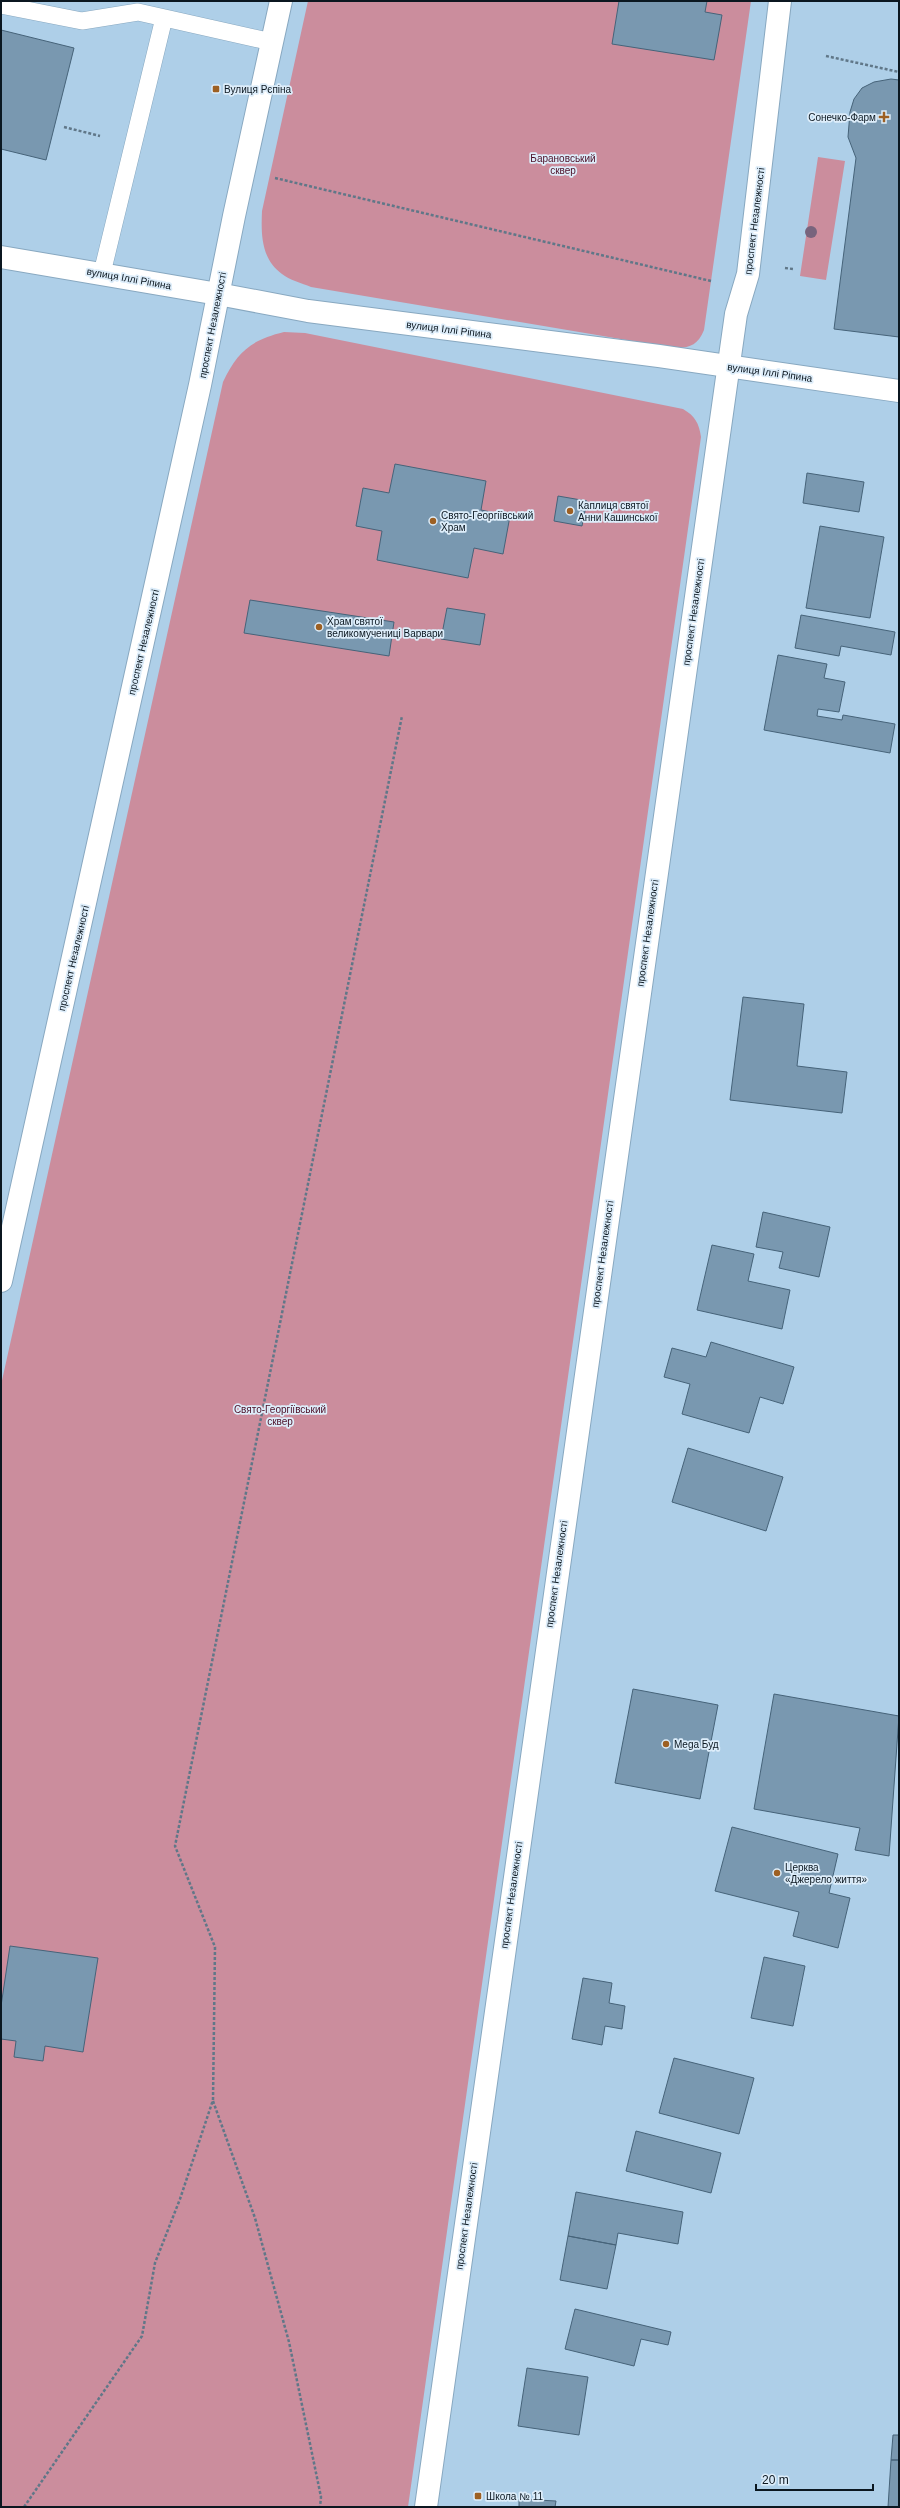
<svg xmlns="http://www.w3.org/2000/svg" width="900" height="2508" font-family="Helvetica,sans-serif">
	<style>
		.green { fill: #cb8d9d }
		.building { fill: #7998b0; stroke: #466379 }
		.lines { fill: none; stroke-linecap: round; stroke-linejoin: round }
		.lane-casing { stroke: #88a8c0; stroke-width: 18 }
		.street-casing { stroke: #88a8c0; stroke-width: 24 }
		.secondary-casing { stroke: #88a8c0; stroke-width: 24 }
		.primary-casing { stroke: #88a8c0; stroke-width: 24 }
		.path { stroke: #607788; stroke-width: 2.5; stroke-dasharray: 3 2; stroke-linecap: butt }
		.lane { stroke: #fff; stroke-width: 17 }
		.street { stroke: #fff; stroke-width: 22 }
		.secondary { stroke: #fff; stroke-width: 22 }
		.primary { stroke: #fff; stroke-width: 22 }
		.tree { fill: #78647d }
		.poi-dot { fill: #9d6023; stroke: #ddedfa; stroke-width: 1.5 }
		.labels { text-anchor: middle; stroke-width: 3.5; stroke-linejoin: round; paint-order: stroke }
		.poi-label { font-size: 10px; fill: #0b1720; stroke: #ddedfa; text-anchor: start }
		.park-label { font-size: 10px; fill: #4b0d25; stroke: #ddedfa }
		.street-label { font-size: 10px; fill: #0b1720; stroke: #ddedfa }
	</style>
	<rect width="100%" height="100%" fill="#aecfe8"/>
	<path class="green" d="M308,1H751L704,330C697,348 685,349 668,347L311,287C302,283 289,280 282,274C261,259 261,234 262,211Z
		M818,157L845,161L826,280L800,276Z
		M284,332L305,333L683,409C695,416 699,423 701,437L408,2507H1V1385L223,382C237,352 251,340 284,332Z"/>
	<path class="building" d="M619,1H707L705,12L722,15L714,60L612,44Z
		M1,30L74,48L46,160L1,149Z
		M891,79L899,80V337L834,329L856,158L848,137L850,112L854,99L862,88L874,82Z
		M395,464L486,481L481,510L510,516L503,554L474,548L468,578L377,560L382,531L356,526L363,488L389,493Z
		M807,473L864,482L859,512L803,503Z
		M558,496L587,501L582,526L554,521Z
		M820,526L884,537L870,618L806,608Z
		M250,600L394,622L389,656L244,633Z
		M447,608L485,614L480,645L441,639Z
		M801,615L895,632L891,655L841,646L839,656L795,648Z
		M778,655L827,664L824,678L845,682L839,712L818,709L817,716L842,720L843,715L895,724L890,753L764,730Z
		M743,997L804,1004L797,1066L847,1072L842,1113L730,1100Z
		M763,1212L830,1227L819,1277L779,1268L783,1252L756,1247Z
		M712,1245L754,1254L748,1281L790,1290L782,1329L697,1310Z
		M711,1342L794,1367L783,1404L760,1397L749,1433L682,1414L690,1384L664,1377L672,1348L706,1357Z
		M688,1448L783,1477L766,1531L672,1502Z
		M633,1689L718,1705L700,1799L615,1783Z
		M774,1694L899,1716L889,1856L855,1850L860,1828L754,1809Z
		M732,1827L838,1854L829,1893L850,1898L838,1948L793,1936L799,1912L715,1891Z
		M10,1946L98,1958L83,2052L45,2046L43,2061L14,2057L16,2041L1,2039V2006Z
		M764,1957L805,1966L793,2026L751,2018Z
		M583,1978L612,1983L609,2003L625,2006L622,2029L605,2026L602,2045L572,2039Z
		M674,2058L754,2078L739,2134L659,2113Z
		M636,2131L721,2153L711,2193L626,2171Z
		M576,2192L683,2212L678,2244L618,2233L616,2245L568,2236Z
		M568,2236L616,2245L607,2289L560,2280Z
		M575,2309L671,2332L668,2345L641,2339L634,2366L565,2349Z
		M527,2368L588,2377L579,2435L518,2426Z
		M893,2435H899V2460H891Z
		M891,2460H899V2507H888Z
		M519,2499L556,2501L555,2507H519Z"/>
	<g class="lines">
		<defs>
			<path id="lane" d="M1,5L82,21L138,12L272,42
				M102,273L164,18"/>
			<path id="street" d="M1,257L218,294"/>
			<path id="secondary" d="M218,294L308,311L659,356L899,391"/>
			<path id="primary" d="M1,1281L200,385L234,216L281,1
				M426,2507L736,314L748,274L780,1"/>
		</defs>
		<use href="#lane" class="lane-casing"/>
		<use href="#street" class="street-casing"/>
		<use href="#secondary" class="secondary-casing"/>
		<use href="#primary" class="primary-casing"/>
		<path class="path" d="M826,56L899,72
			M64,127L100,136
			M275,178L711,281
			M785,268L793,269
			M213,2101L255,2218L289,2342L321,2497L320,2507
			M24,2507L142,2336L155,2263L180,2199L213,2100L215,1947L175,1846L402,716"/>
		<use href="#lane" class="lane"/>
		<use href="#street" class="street"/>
		<use href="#secondary" class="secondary"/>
		<use href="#primary" class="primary"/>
	</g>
	<circle class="tree" cx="811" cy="232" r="6"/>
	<g class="poi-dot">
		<rect x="212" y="85" width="8" height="8" rx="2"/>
		<path d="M882 111h4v4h4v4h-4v4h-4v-4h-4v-4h4z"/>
		<circle cx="570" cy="511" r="4"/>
		<circle cx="433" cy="521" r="4"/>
		<circle cx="319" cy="627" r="4"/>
		<circle cx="666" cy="1744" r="4"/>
		<circle cx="777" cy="1873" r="4"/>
		<rect x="474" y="2492" width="8" height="8" rx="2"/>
	</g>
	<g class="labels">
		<g class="poi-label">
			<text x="224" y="93">Вулиця Рєпіна</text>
			<text x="876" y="121" text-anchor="end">Сонечко-Фарм</text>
			<text x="578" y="509">Каплиця cвятої<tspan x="578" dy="12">Анни Кашинської</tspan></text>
			<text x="441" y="519">Свято-Георгіївський<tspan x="441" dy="12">Храм</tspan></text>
			<text x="327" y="625">Храм святої<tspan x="327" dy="12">великомучениці Варвари</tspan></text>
			<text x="674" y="1748">Mega Буд</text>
			<text x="785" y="1871">Церква<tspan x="785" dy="12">«Джерело життя»</tspan></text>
			<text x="486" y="2500">Школа № 11</text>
		</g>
		<g class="park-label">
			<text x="563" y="162">Барановський<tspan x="563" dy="12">сквер</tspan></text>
			<text x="280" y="1413">Свято-Георгіївський<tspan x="280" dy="12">сквер</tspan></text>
		</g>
		<g class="street-label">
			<text transform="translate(754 221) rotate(-83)" y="4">проспект Незалежності</text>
			<text transform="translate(129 278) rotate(10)" y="4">вулиця Іллі Ріпина</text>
			<text transform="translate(212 325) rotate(-79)" y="4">проспект Незалежності</text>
			<text transform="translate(449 329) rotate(7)" y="4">вулиця Іллі Ріпина</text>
			<text transform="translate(770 372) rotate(8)" y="4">вулиця Іллі Ріпина</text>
			<text transform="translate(693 612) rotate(-82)" y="4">проспект Незалежності</text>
			<text transform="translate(143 642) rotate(-77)" y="4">проспект Незалежності</text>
			<text transform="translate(647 933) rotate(-82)" y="4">проспект Незалежності</text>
			<text transform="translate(73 958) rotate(-77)" y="4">проспект Незалежності</text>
			<text transform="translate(602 1254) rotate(-82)" y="4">проспект Незалежності</text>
			<text transform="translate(556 1574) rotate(-82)" y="4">проспект Незалежності</text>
			<text transform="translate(511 1895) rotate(-82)" y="4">проспект Незалежності</text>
			<text transform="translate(466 2216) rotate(-82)" y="4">проспект Незалежності</text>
		</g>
	</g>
	<rect width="900" height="2508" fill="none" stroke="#0b1720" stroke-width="4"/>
	<path d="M756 2484v6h117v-6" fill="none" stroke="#0b1720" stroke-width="2"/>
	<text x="762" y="2484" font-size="12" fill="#0b1720" stroke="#ddedfa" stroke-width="3" paint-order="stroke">20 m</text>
</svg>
